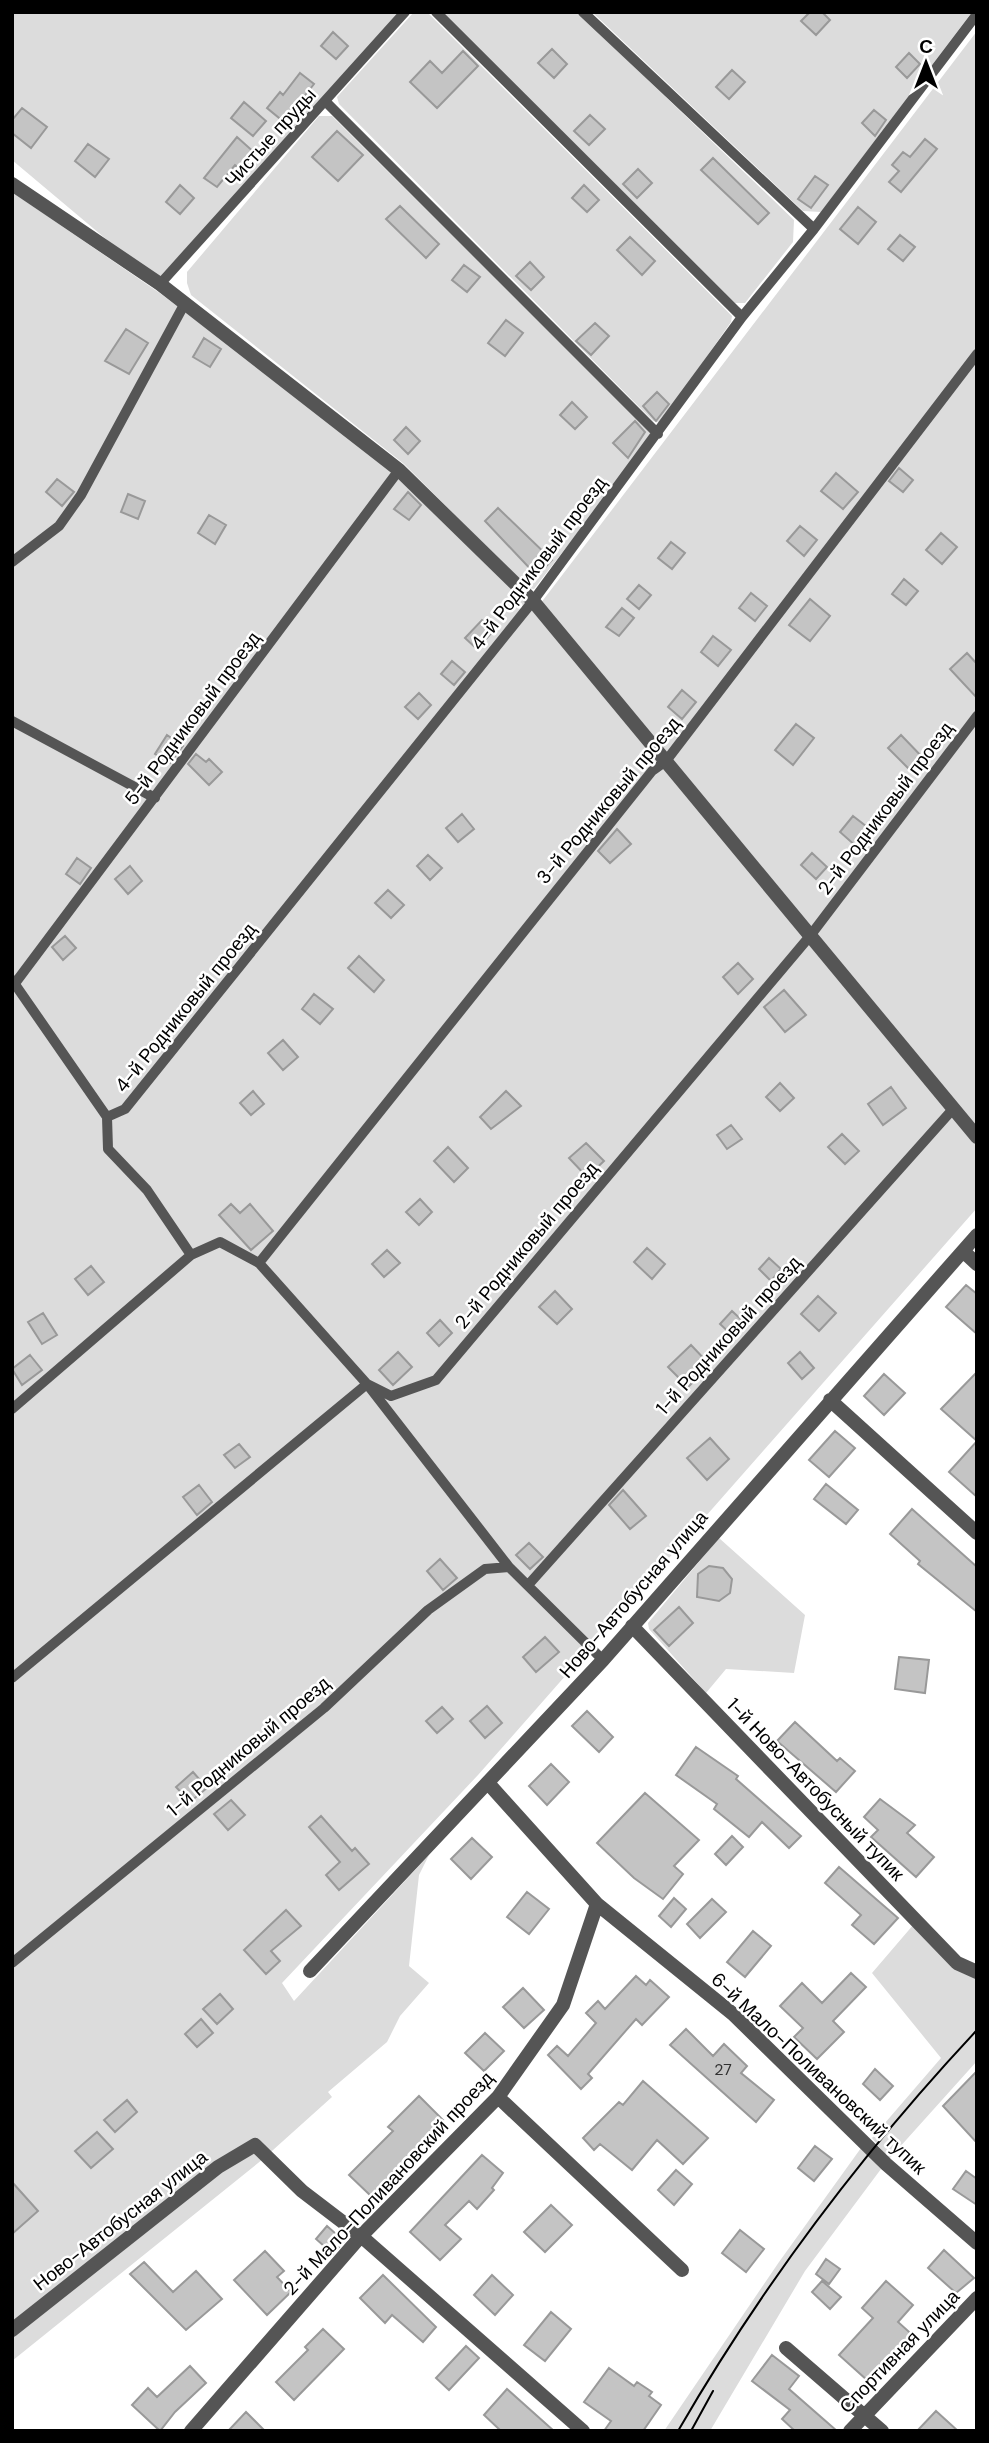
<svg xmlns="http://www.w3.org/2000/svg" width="989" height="2443" font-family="'DM Sans',sans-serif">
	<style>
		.green { fill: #dcdcdc }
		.building { fill: #c4c4c4; stroke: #999; stroke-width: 2 }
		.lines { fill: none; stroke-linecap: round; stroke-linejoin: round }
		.lane { stroke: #555; stroke-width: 10 }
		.street { stroke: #555; stroke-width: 14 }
		.tram { stroke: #000; stroke-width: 2 }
		.labels { text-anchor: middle; stroke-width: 5; stroke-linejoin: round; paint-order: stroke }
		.number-label { font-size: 16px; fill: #313131 }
		.street-label { font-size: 19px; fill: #000; stroke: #fff }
	</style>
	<rect width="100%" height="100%" fill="#fff"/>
	<path class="green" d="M12,12H402L156,281L12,160Z
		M414,12H427L732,316L731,322L660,423L653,421L339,104L337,97Z
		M442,12H577L794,220L793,242L745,303H735Z
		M592,12H972L821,212L803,211Z
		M977,31V1208L478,1775L282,1983L294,2001L429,1855L419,1875L409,1966L429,1983L400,2016L387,2042L328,2092L332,2097L263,2159L12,2361V192L161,294L398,473L534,612Z
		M319,116H332L653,435L534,589L528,588L404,464L191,295L187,283V272Z
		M719,1538L805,1615L794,1673L726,1669L706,1693L649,1629L648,1623Z
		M914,1924L954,1966L977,1979V2061L889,2159L872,2138L941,2058L872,1973Z
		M861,2148L881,2169L805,2271L710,2431H664L779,2262Z"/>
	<path class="building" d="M810,12H822L830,20L816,35L801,21Z
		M333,32L348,46L336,59L321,46Z
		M552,49L567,64L554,78L538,63Z
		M463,51L478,66L437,108L410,82L430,61L442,73Z
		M909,53L920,64L907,78L896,67Z
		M732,70L745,82L729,99L716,87Z
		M300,73L314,84L284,122L267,108L280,92L283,95Z
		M244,102L266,121L253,136L231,118Z
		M22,108L47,127L31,148L12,133V120Z
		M874,110L886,120L875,136L862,123Z
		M590,115L605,129L589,145L574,131Z
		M337,131L363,155L338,181L312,157Z
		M237,137L256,154L242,170L235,165L217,187L204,178Z
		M925,139L937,149L901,192L889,182L899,171L892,165L903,152L910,157Z
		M88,144L109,159L95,177L75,161Z
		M713,158L769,213L758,224L701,170Z
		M638,169L652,183L637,198L623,184Z
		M815,176L828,185L811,208L798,199Z
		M180,185L194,198L180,214L166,202Z
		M584,185L599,200L587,212L572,198Z
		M400,206L439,244L426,258L386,219Z
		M858,207L876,222L858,244L840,229Z
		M900,235L915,247L903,261L888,249Z
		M630,237L655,261L642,275L617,250Z
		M530,262L544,277L531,290L516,276Z
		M464,265L480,277L467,292L452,280Z
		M506,320L523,333L505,356L488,343Z
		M595,323L609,336L591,355L576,341Z
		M126,329L148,343L129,374L105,361Z
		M204,338L221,349L210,367L193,357Z
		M657,392L669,404L656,421L643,406Z
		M572,402L587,417L575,429L560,415Z
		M635,421L645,432L628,458L613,443Z
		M406,427L420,441L408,454L394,440Z
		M899,468L913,480L903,492L889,481Z
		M836,473L858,492L843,509L821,491Z
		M57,479L74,492L62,506L46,492Z
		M408,492L421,505L409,520L394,509Z
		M128,494L145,501L138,519L121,512Z
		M498,508L552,560L537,576L485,521Z
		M209,515L226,525L215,544L198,533Z
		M800,526L817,540L804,556L787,541Z
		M941,533L957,547L942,564L926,550Z
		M671,542L685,553L672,569L658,558Z
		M904,579L918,591L906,605L892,594Z
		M639,585L651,595L639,609L627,599Z
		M751,593L767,606L755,621L739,608Z
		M810,599L830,616L810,641L789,625Z
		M622,608L634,618L619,636L606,627Z
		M482,620L494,630L477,649L465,638Z
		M713,636L731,650L718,666L701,652Z
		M967,653L977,664V698L950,669Z
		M452,661L465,672L454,685L441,674Z
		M682,690L696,702L682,719L668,707Z
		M419,693L431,705L418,719L405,707Z
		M796,724L814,738L793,765L775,750Z
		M167,735L183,746L170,763L155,754Z
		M901,735L926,761L913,773L888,748Z
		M196,754L206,762L209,759L222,772L209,785L188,764Z
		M462,814L474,829L458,842L446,828Z
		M853,816L871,830L857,847L840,832Z
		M617,829L631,844L610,863L598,851Z
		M812,853L827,867L816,879L801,865Z
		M428,855L442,868L430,880L417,866Z
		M77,858L91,868L80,884L66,874Z
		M130,866L142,881L128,894L115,879Z
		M388,890L404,905L391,918L375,903Z
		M65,936L76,948L63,960L52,947Z
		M359,956L384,980L374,992L348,968Z
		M738,963L753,979L738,994L723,977Z
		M784,990L806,1015L785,1032L764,1007Z
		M314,994L333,1009L320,1024L302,1009Z
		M283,1040L298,1057L283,1070L268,1053Z
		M780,1083L794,1098L780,1111L766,1097Z
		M891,1087L906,1108L883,1125L868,1104Z
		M253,1091L264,1104L251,1115L240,1103Z
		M506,1091L521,1106L491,1129L480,1117Z
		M731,1125L742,1139L727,1149L717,1135Z
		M842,1134L859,1151L845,1164L828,1147Z
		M586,1143L604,1161L587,1177L569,1158Z
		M448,1147L468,1168L454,1182L434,1161Z
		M420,1199L432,1212L419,1225L406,1212Z
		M231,1204L240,1213L250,1204L273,1231L251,1250L219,1215Z
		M647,1248L665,1264L652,1279L634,1262Z
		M387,1250L400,1263L384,1277L372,1264Z
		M769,1258L781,1269L771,1281L759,1269Z
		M91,1266L104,1282L88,1295L75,1279Z
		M966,1285L977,1294V1334L946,1307Z
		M555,1291L572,1309L557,1324L539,1307Z
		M818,1296L836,1313L819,1331L801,1314Z
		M732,1311L746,1324L734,1337L720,1324Z
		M43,1313L57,1335L42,1344L28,1322Z
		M440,1320L452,1333L439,1346L427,1333Z
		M691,1345L710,1365L688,1387L668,1367Z
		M398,1352L412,1367L393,1385L379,1370Z
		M800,1352L814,1368L802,1379L788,1363Z
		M30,1355L42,1370L22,1385L12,1369Z
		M977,1372V1441L941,1409Z
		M884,1374L905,1393L884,1415L864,1396Z
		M835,1431L855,1448L829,1477L809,1460Z
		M710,1438L729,1459L707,1480L687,1458Z
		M977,1441V1497L949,1472Z
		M239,1444L250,1457L235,1468L224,1455Z
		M826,1484L858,1510L846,1524L814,1499Z
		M199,1485L212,1502L197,1515L183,1497Z
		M623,1490L646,1516L630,1529L609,1505Z
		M912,1509L977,1567V1612L918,1564L920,1561L890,1534Z
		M529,1543L543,1557L530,1569L516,1555Z
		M440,1559L457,1578L443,1590L427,1571Z
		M709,1566L723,1568L732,1579L730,1593L719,1601L697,1597L698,1574Z
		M679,1607L693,1623L669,1646L654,1630Z
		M545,1637L559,1652L536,1672L523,1657Z
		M899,1657L929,1660L925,1693L895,1689Z
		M487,1706L502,1723L485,1738L470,1721Z
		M442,1707L453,1719L437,1733L426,1721Z
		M587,1711L613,1737L599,1752L572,1726Z
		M795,1722L837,1761L840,1758L855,1771L836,1792L777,1741Z
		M696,1747L738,1776L736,1779L801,1836L789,1848L762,1822L749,1837L714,1809L717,1804L676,1775Z
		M551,1764L569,1782L547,1805L529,1786Z
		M193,1772L207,1788L190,1802L176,1787Z
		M645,1793L699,1840L674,1866L683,1874L663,1899L634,1878L597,1843Z
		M880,1799L915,1825L907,1833L934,1857L916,1877L871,1837L878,1830L864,1817Z
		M231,1800L245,1815L228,1830L214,1814Z
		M321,1816L352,1851L355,1848L369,1864L339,1890L326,1875L340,1862L309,1827Z
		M732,1836L743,1847L726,1865L715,1854Z
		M472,1838L492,1857L471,1879L451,1859Z
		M839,1867L898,1918L874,1944L852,1925L861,1915L825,1883Z
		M527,1892L549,1909L529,1934L507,1917Z
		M674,1898L686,1909L671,1927L659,1916Z
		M712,1899L726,1912L700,1938L687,1924Z
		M286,1910L301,1926L271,1951L280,1961L266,1974L244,1950Z
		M753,1931L771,1946L745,1977L727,1962Z
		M851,1973L866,1987L833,2021L844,2032L817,2059L794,2037L803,2028L780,2006L802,1983L822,2003Z
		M636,1976L646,1985L650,1980L669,1997L642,2025L636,2019L588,2074L592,2078L581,2089L548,2055L557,2046L568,2056L596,2023L586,2013L598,2001L605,2009Z
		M523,1988L544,2010L524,2028L503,2007Z
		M220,1994L233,2009L217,2024L203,2009Z
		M201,2019L213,2033L197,2047L185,2034Z
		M686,2029L713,2056L724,2044L747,2066L741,2073L774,2100L756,2122L670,2045Z
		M485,2033L504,2051L484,2071L465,2053Z
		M875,2069L893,2086L880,2100L863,2084Z
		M977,2071V2143L943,2106Z
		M643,2081L708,2138L683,2164L657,2140L632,2170L600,2144L594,2150L583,2138L619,2102L623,2105Z
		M419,2096L443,2120L371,2196L349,2175L393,2131L388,2127Z
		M127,2100L137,2112L115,2132L104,2120Z
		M97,2132L113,2149L91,2168L75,2151Z
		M815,2146L832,2159L814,2181L798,2168Z
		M482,2155L503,2173L492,2188L494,2190L477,2209L469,2201L445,2225L461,2239L440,2260L410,2232Z
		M676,2170L692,2184L674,2205L658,2190Z
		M966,2171L977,2179V2205L953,2189Z
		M12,2182L38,2211L12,2234Z
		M551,2205L572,2225L545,2252L524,2232Z
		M327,2226L344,2241L333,2254L316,2239Z
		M740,2230L764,2249L746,2272L722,2253Z
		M944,2250L974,2278L956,2293L928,2268Z
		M265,2251L284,2271L277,2277L291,2292L267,2315L234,2280Z
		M826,2259L840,2269L829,2284L816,2274Z
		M144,2262L173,2292L196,2271L222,2299L186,2330L130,2274Z
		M383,2275L436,2327L423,2342L392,2315L385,2323L360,2298Z
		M492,2275L513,2295L495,2315L474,2295Z
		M822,2281L841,2297L830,2309L812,2292Z
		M886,2281L913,2305L898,2322L917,2339L907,2351L900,2345L867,2380L839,2355L873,2318L862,2308Z
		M551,2312L571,2329L545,2361L524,2345Z
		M323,2329L344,2349L294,2400L276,2382L308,2350L305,2347Z
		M466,2346L479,2358L449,2390L436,2378Z
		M772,2355L799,2376L789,2389L837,2431H795L782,2419L790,2410L752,2381Z
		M190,2366L206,2383L175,2412L160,2431L132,2405L148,2388L157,2397Z
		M609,2368L634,2386L637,2382L652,2392L649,2396L661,2405L643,2431H604L611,2421L584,2402Z
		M507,2389L554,2431H501L484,2415Z
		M936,2411L958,2431H917Z
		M246,2412L265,2431H228Z"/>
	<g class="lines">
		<path class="lane" d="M436,12L742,317
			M583,12L814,229
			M326,102L658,434
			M160,284L405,12
			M12,562L59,526L81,495L185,303
			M12,721L155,798
			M12,980L107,1117L108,1149L147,1190L191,1255L220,1242L259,1263L367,1384L509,1567L603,1660
			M13,986L399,470
			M107,1117L125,1109L533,601L742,317L814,229L977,14
			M259,1263L652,771L666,761L977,354
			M12,1409L191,1255
			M529,1584L953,1109
			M12,1678L367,1384L391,1396L436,1380L810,936L977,716
			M12,1963L324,1708L428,1610L485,1569L509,1567"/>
		<path class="street" d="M12,184L160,284L399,470L533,601L977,1137
			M963,1251L977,1264
			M830,1400L977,1533
			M632,1626L957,1963L977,1972
			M488,1783L597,1904L733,2014L886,2164L977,2243
			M310,1971L603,1660L977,1235
			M498,2097L682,2270
			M12,2330L218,2167L255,2145L302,2191L361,2236L583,2431
			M786,2348L882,2431
			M191,2431L361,2236L498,2097L563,2005L597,1904
			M850,2431L977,2298"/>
		<path class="tram" d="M678,2431C763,2284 861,2154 977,2030
			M691,2431L713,2391"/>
	</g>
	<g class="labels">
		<g class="number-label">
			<text x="723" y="2075">27</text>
		</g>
		<g class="street-label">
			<text transform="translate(270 137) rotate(-48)" y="7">Чистые пруды</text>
			<text transform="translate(538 563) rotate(-53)" y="7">4-й Родниковый проезд</text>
			<text transform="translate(192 718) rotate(-53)" y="7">5-й Родниковый проезд</text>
			<text transform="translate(608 800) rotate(-50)" y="7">3-й Родниковый проезд</text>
			<text transform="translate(885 808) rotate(-53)" y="7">2-й Родниковый проезд</text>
			<text transform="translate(185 1007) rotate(-51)" y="7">4-й Родниковый проезд</text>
			<text transform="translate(526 1245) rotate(-50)" y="7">2-й Родниковый проезд</text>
			<text transform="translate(728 1335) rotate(-48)" y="7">1-й Родниковый проезд</text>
			<text transform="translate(633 1594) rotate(-49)" y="7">Ново-Автобусная улица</text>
			<text transform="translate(248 1746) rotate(-40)" y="7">1-й Родниковый проезд</text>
			<text transform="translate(816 1789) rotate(46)" y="7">1-й Ново-Автобусный тупик</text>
			<text transform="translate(819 2073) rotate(43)" y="7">6-й Мало-Поливановский тупик</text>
			<text transform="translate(388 2183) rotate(-47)" y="7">2-й Мало-Поливановский проезд</text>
			<text transform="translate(120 2220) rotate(-38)" y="7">Ново-Автобусная улица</text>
			<text transform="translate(899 2351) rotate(-46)" y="7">Спортивная улица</text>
		</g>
	</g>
	<rect width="989" height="2443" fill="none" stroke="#000000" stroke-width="28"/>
	<g transform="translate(926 63)" stroke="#ffffff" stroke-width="5" paint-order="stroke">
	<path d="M0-5L12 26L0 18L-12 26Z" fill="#000000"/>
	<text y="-10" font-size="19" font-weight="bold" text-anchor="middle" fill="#000000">С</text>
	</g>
</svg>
